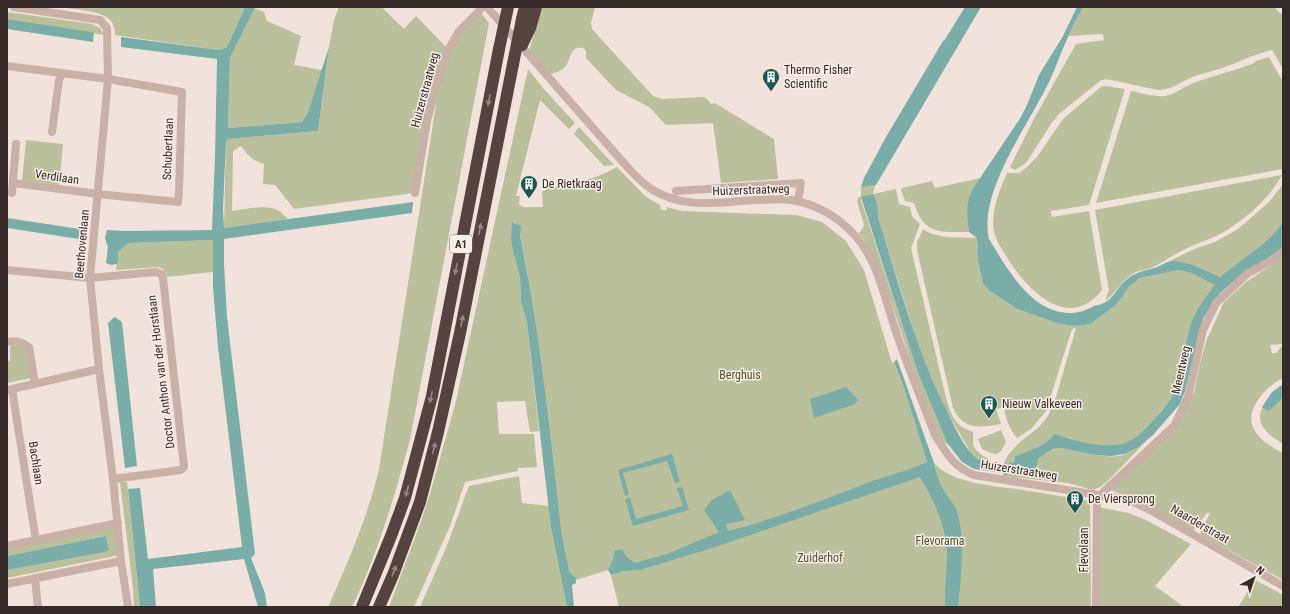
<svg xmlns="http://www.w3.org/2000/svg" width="1290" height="614" font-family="'Roboto Condensed',sans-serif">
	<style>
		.green { fill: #b9c09b }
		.water { fill: #7bada8 }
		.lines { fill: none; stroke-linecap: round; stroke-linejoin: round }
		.minor { stroke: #c9b1a7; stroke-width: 8 }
		.highway { stroke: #56433f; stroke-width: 12 }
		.highway-bridge { stroke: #56433f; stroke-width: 12 }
		.oneway { fill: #978782 }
		.labels { text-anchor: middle; stroke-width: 3; stroke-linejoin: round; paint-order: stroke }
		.shield { fill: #f9eee7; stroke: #706561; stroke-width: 1 }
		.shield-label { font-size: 11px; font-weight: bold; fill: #362a28 }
		.poi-label { font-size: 12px; fill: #362a28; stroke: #f9eee7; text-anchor: start }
		.street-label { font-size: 12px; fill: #362a28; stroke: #f9eee7 }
		.park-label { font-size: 12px; fill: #4b532c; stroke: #f9eee7 }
	</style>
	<rect width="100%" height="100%" fill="#f1e3db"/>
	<path class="green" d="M57,7H245L227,47L219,50L115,35C115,30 114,24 110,20C101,10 71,9 57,7Z
		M339,7H382L404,29L416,16L446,47L414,193L294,209L275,185L263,184L264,164C254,162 247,155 241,146L233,151L232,211C245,209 266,204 278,210C281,212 285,216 288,219L224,228L226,141L228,139L318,131L329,47L334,20Z
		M541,7H595L591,23L592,29L653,96L662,99L704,97L708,100L711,104L715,103L774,139L778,179L721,183L713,123L666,125L649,107L616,90L586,58C586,54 588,49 582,48C569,46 571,61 565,67C561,71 555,73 551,74L529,52Z
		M1083,7H1271L1275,8L1283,16V69L1272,50C1255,54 1241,61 1225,67C1214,71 1201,73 1190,78C1179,83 1171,90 1158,90L1106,79L1100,81L1059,114L1051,124L1026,163L1015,170L1010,167L1035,117L1076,44L1104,40L1103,34L1068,36Z
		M254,8L264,12L267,21L301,36L294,65L322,70L308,112L302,122L228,128L230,58Z
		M7,12L92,24L100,28L104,35L7,19Z
		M481,13L489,23L410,440C394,498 378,553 352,607H328C348,562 368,516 379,469L437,98L448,59L460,34Z
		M1269,57L1283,82V169L1096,203L1131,91C1142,93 1154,97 1165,96C1175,94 1184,87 1193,83C1213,76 1233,71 1252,64L1256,61Z
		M528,69L543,88L575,123L569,129L540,100L516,196H520L519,204L523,207H543L542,192C551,185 562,187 572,184C587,180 604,175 617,167L645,196L660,205L661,210H667L666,207L682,211L796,215L822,222L846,241L864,270L892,363L894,362L903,385L927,462L922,465L936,473L934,463C952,484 997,486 1023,490C1046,494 1068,497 1090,501L1091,607H619L611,575L624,571L645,568L644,563L608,570L566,583L527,271L520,236V226L513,222L511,238L520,278L521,302L527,322L539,431L530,432L525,401L497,402L499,434H534L537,467L518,468V471L465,482L450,526L414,607H389L419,527L430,494L456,401Z
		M1102,86H1106L1125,89L1089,205L1051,211L1052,217L1089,211L1102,290C1069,332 1028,291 1008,259C1004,252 997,243 995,235C989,214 999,192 1007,173H1019L1027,167L1037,157L1063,119Z
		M579,127L614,165L604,166L574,134Z
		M26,140L63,144L59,185L22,180Z
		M1282,175C1268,201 1238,226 1212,238C1205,241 1198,243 1192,246C1178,252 1165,261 1151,268C1146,270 1141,270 1136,272C1123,278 1117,292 1105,301L1109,290L1095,210Z
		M981,178C966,200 966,206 969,232C939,232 924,235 914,203L905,201L901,190L902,188L932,181L935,188Z
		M1283,184C1283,194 1285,212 1283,221C1280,233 1232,268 1220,277C1203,269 1187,262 1168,262L1194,249L1215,242L1238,229L1269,202Z
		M875,185L873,194L896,189L899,204L910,207L912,216L920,224L911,248L946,398C952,417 954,425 973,432V445L976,450L983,456L989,459L993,465L980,460L972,455L944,406L920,352L878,217L862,197L861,200L918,373L947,443L944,444C919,396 906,341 887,291C879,271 872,250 859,233L863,228L864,225L857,201L859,197H861V187Z
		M923,229C935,239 962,237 977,238L978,262L983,284L990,291L1017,309L1060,324L1076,326L1091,324L1117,304L1129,287L1140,278L1179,270L1191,273L1216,285C1185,316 1189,353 1174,391C1171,400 1163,408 1157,416C1149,426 1140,436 1128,442C1115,448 1096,447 1083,443C1077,442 1071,438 1066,437C1054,436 1048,443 1038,448C1031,451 1023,453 1015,456L1014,462L1003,465L1008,455L1014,448L1020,442L1039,427L1048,416L1056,397L1076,328L1072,329L1046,411L1031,429L1017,438C1009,429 1006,419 1004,407L996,409L1001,424C980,428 963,430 953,408L917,250V242Z
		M213,240V272L167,277L163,269L159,267L116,270L118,252L127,243Z
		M1283,257V344L1270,345L1272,353H1276L1281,347H1283V378C1267,386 1245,408 1253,427C1258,439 1272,448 1283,453V580L1200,534L1210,513H1207L1193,531L1137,500L1110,490L1184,412L1194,392L1200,363L1207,339L1224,302L1246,282Z
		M12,345L26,347L31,378L7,383V361H10V347Z
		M1283,388V444C1269,435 1252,424 1264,405C1269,398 1277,393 1283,388Z
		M1001,430L1006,442L1001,451L997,454L991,453L982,449L978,439Z
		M1151,436L1107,482L1100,487L1093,490L1067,483L1004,476L1016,470L1036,468L1039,458C1046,454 1053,448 1061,448C1082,448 1105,462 1126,454C1136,450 1143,443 1151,436Z
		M519,476L522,503L549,506L551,528L567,607H420L446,548L469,486Z
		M120,482H127L140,607H134L133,588Z
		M1099,507L1128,513L1144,519L1191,544L1155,586L1184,607H1099Z
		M115,527L120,555L7,578V570L109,550L106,536L7,556V549Z
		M1255,580L1283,595V607H1238Z"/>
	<path class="water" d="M245,7H255L230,58L228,128L302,122L308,112L329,47L318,131L228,139L226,141L223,209L224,228L413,202L412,213L224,239V264L227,317L255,554L251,558L265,593L267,607H258L244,559L153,569L156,607H140L128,489L140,488L148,559L242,547L218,347L213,288V240L128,243L118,252V261L117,264L111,265L106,263L108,247L105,238L107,230L124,231L212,230L215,157L217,59L121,47V37L219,50L227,47Z
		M965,7H981L876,185L861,187L864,178L886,137L943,41H944Z
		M1077,7H1083C1078,17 1072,27 1068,37C1061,52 1056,67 1049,82C1029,124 978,192 989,239C1007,268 1031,314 1071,313C1079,313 1087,310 1094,306C1098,305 1102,304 1106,302C1114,297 1117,288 1124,282C1133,272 1145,271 1157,267C1160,266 1164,263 1168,262C1183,258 1206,271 1220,277C1238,262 1271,241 1283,222V247L1277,252L1236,279L1220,293L1211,306L1203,319L1185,391L1180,404L1153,435L1137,448L1125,454L1111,456L1096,455L1062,448L1053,449L1039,458L1036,468L1030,472L1016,470L1004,476L1003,473L974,469L962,462L947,443L918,373L861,197L873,194C877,202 878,208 878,217C899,284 916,352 949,415C955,427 962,443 972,454C983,466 1000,466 1014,462L1015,456C1032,450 1043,447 1055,434C1075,440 1093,447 1115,445C1130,444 1141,434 1150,424C1158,415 1170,402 1174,392C1183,369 1184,344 1192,321C1198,307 1206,296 1215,285L1191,273L1179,270L1140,278L1129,287L1117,304L1091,324L1076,326L1060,324L1017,309L990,291L983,284L978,262L977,238L969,232C967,217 965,205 972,190L1021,117L1027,105L1039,75L1063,36Z
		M7,19L91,32L94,33L93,42L7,29Z
		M7,218L80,229L79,239L7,228Z
		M512,222L521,226L520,236C540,333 550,432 561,530C563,544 567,558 569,572L576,578V583L572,585L574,607H567L551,528L527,322L521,302L520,278L512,246L511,238Z
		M115,317L122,322L137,466L125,468L108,323L113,318Z
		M897,359L934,463C936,472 938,481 943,489C946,495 951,500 955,507C966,530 961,581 958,607H945C944,589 947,570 947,552C946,525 933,499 920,477L712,548L640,570L624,571L611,575L608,570L613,560L614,551L622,549L627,557L635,563L667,554L719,532L704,510L712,500L730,490L745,520L726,524L728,531C778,518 824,500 872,481C890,475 910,470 927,462L903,385L894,362Z
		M1283,384V398L1269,411L1262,407L1272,392Z
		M846,387L858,400L855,404L814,418L810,399Z
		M672,454L680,482L675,483L667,461L623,473L629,494L625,496L618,470Z
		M682,487L689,510L633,526L625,499L630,498L636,519L683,506L677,488Z
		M106,536L109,550L104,552L7,570V556Z"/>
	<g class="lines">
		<path class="minor" d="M14,7L100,20L107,28L108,79L90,278L99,369L113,479L121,561L128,607
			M487,7L622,161C631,171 641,183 653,190C678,205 703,204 730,202C748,200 765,200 783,199C825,203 859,229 875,268C884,289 889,311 896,332C908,367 922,401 935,435C947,454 953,466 974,475L1129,500L1152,511L1283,586
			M7,66L108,79L182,92L179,192L178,202L98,194L14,183
			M52,132L59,80L62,74
			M676,191L801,183L798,201
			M12,193L16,144
			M415,193L427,121L437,84L448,50L459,31L483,7
			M7,270L90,278L156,272L161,274L163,278L184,467L181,470L113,479
			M7,342C14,340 23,342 29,347L35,384
			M12,389L36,541
			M8,390L99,369
			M7,546L118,523
			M35,578L38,607
			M7,584L121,561
			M1096,607L1097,498L1174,426L1188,397L1203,330L1216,303L1247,274L1274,259L1283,252"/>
		<path class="highway" d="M522,19L525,7
			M530,28L536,7
			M362,607L391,536L405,498L432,396L499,49
			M379,607L393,575L420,502L438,432L460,333L513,64"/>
		<path class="highway-bridge" d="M522,45L530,28
			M499,49L508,7
			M513,64L522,19"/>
	</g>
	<defs><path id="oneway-solid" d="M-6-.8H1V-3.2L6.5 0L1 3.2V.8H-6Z"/></defs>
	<g class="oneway">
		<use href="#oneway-solid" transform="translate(489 100) rotate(101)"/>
		<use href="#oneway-solid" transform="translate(480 229) rotate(-79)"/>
		<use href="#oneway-solid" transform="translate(456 269) rotate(101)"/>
		<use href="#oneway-solid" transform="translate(462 321) rotate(-79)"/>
		<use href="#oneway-solid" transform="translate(431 397) rotate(102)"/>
		<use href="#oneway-solid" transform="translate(434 448) rotate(-76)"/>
		<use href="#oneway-solid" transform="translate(407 491) rotate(105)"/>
		<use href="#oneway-solid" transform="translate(394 571) rotate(-69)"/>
	</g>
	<defs>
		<symbol id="building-pin" viewBox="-11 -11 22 30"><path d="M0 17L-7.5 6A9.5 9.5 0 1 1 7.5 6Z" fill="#1e5651" stroke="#f9eee7"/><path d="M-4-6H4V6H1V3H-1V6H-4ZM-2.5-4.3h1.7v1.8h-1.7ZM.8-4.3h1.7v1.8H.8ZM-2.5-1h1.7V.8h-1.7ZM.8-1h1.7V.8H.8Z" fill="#fff"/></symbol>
	</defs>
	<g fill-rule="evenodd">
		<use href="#building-pin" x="761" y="67" width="20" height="27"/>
		<use href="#building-pin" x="519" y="174" width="20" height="27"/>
		<use href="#building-pin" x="979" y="394" width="20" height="27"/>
		<use href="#building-pin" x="1065" y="489" width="20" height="27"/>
	</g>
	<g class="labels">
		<rect class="shield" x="450" y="235" width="22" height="18" rx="3"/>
		<g class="shield-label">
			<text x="461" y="248">A1</text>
		</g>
		<g class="poi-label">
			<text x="784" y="74">Thermo Fisher<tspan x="784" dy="14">Scientific</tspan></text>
			<text x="542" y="188">De Rietkraag</text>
			<text x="1002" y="408">Nieuw Valkeveen</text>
			<text x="1088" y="503">De Viersprong</text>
		</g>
		<g class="street-label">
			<text transform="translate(425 90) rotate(-75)" y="4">Huizerstraatweg</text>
			<text transform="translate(168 149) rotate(-88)" y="4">Schubertlaan</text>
			<text transform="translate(57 177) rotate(8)" y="4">Verdilaan</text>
			<text transform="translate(751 190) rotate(-2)" y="4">Huizerstraatweg</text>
			<text transform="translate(82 244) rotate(-85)" y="4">Beethovenlaan</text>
			<text transform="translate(1181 370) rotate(-77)" y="4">Meentweg</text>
			<text transform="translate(161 372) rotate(-97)" y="4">Doctor Anthon van der Horstlaan</text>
			<text transform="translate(36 463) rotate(81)" y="4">Bachlaan</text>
			<text transform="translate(1019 470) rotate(9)" y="4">Huizerstraatweg</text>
			<text transform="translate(1200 524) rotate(30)" y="4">Naarderstraat</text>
			<text transform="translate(1084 550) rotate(-90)" y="4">Flevolaan</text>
		</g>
		<g class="park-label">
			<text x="740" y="379">Berghuis</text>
			<text x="940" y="545">Flevorama</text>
			<text x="820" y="562">Zuiderhof</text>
		</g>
	</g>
	<rect width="1290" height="614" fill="none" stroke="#362a28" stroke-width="16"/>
	<g transform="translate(1254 578) rotate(40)" stroke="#f9eee7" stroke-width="3" paint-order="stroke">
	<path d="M0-3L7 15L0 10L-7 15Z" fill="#362a28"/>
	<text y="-6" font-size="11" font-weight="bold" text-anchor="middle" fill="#362a28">N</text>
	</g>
</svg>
